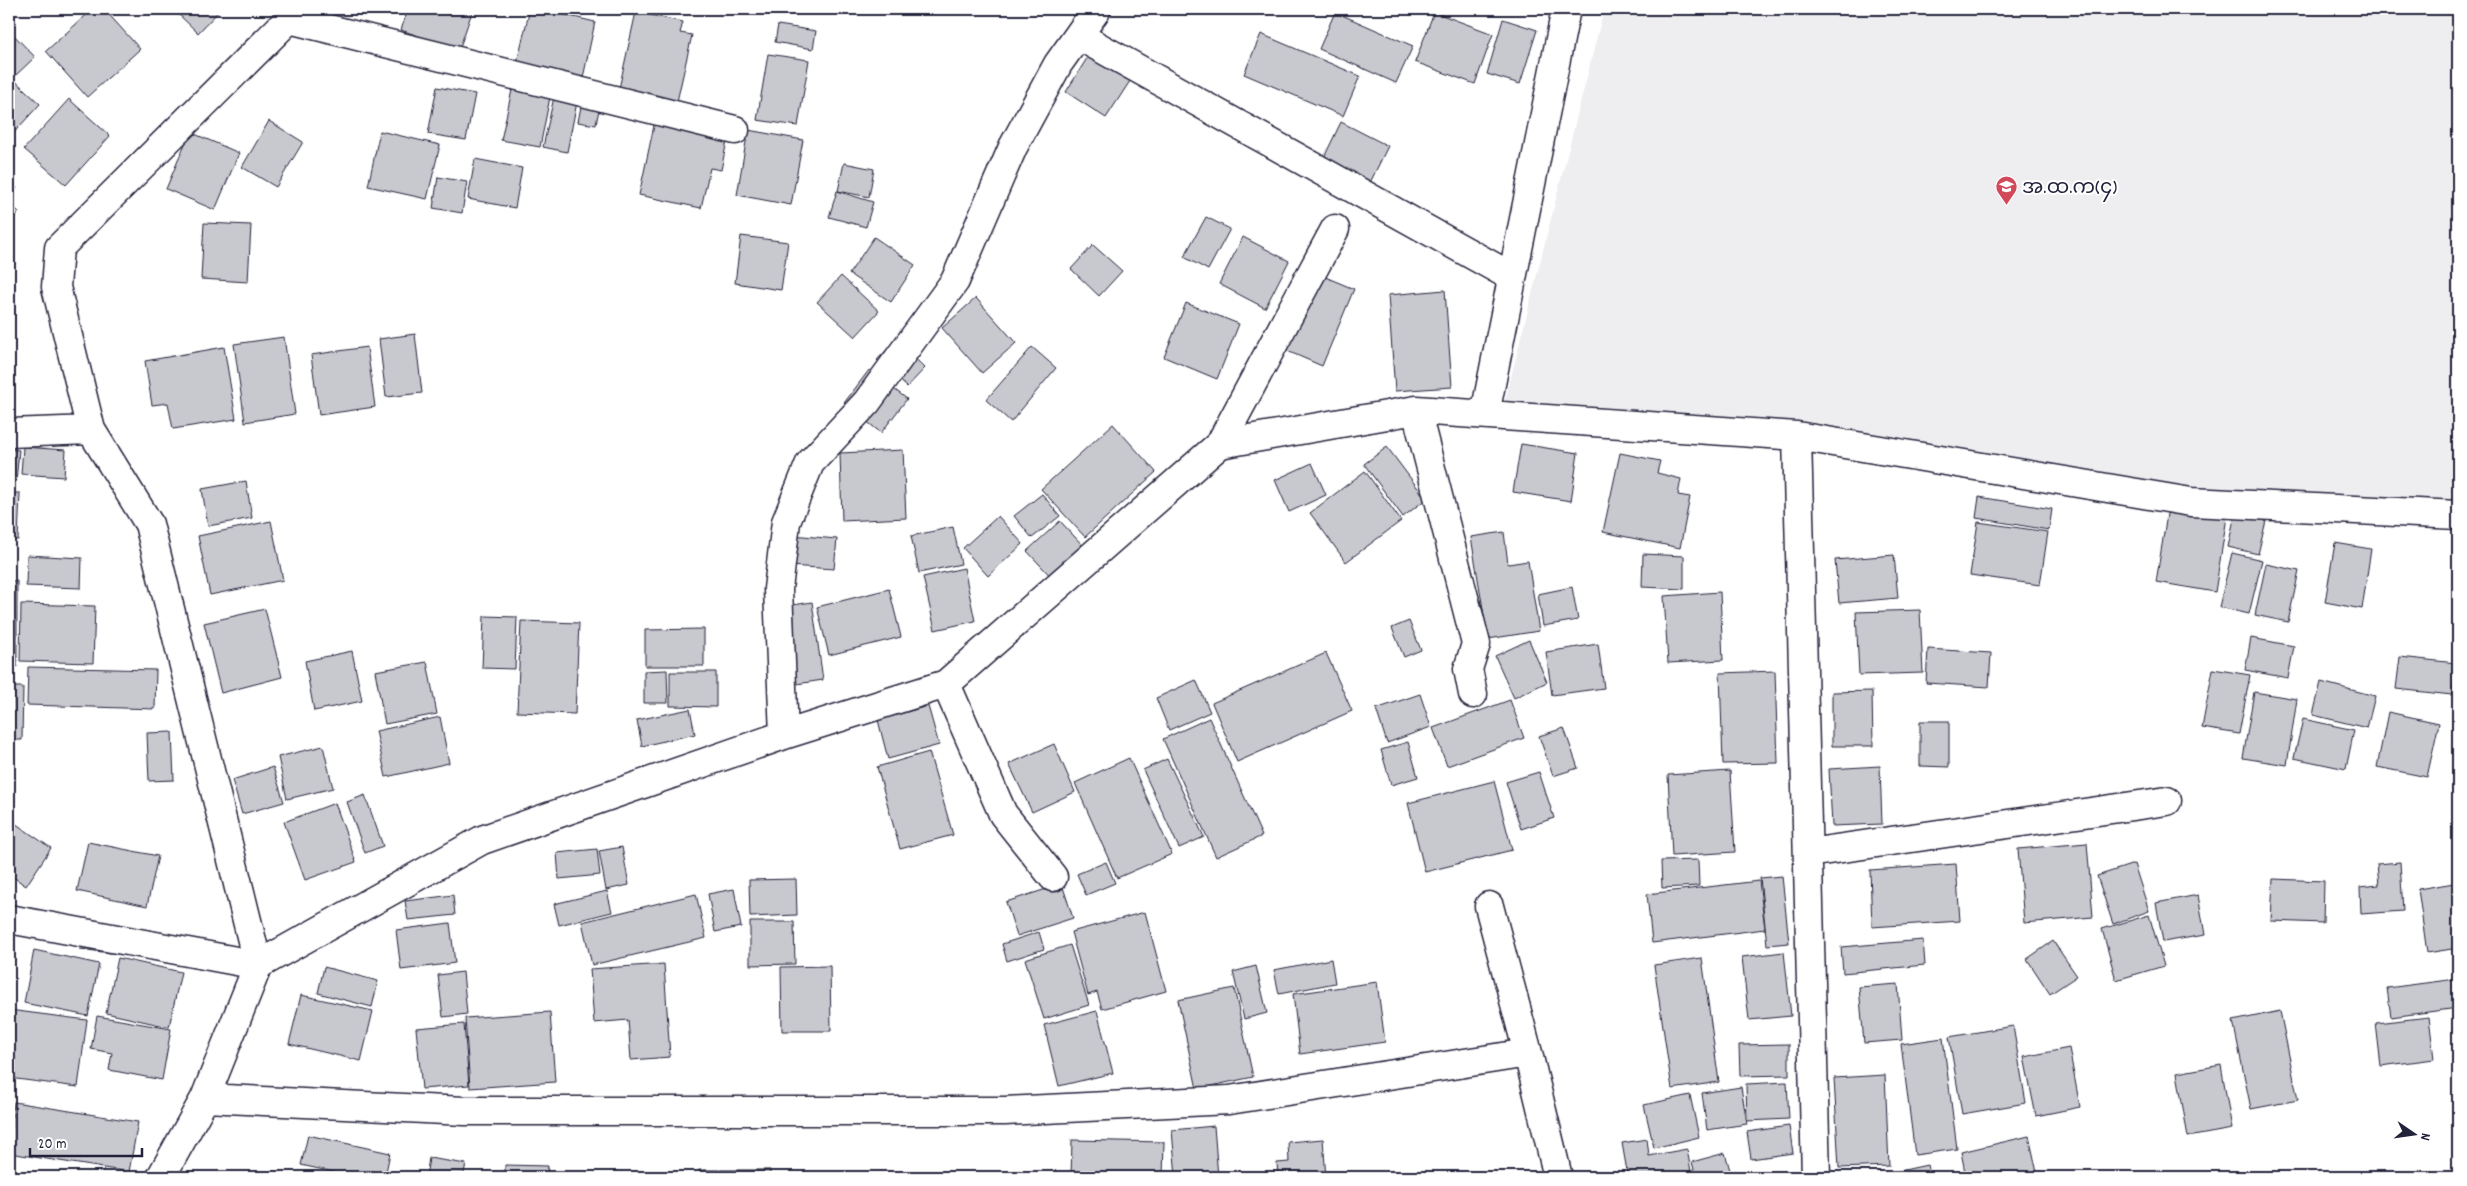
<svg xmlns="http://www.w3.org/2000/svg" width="2467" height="1186" font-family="Dekko,'Noto Sans Myanmar',sans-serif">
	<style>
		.built { fill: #eeeef1 }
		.building { fill: #c8c8cf; stroke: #22223b }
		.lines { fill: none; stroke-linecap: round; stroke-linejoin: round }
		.minor-casing { stroke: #22223b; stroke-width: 31 }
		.minor { stroke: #fff; stroke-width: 28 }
		.labels { text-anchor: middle; stroke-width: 4; stroke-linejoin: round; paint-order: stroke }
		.poi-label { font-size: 20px; fill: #22223b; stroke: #fff; text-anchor: start }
	</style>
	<rect width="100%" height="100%" fill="#fff"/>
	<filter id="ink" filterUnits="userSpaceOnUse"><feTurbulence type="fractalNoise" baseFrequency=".02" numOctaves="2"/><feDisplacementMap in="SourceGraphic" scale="10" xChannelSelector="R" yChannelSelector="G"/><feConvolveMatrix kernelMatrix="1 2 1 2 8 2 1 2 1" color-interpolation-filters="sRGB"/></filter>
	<g filter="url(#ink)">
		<path class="built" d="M1604,9H2458V511L2194,496L1796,430L1505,401Z"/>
		<path class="building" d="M93,9H104L140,49L87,97L46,51Z
			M173,9H221L198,33Z
			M408,9H473L459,50L401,30Z
			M530,9H540L595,22L583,78L517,62Z
			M636,12L683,22L680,33L692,35L676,106L618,93Z
			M1335,12L1413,46L1396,83L1319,49Z
			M1434,12L1493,34L1475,84L1415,62Z
			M1503,19L1537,30L1520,84L1487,74Z
			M778,25L816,31L813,49L775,42Z
			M9,30L35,57L15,76L9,70Z
			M1261,34L1360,76L1343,116L1244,74Z
			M768,54L809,60L798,126L757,120Z
			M1089,55L1130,81L1106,118L1066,92Z
			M9,75L40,104L9,138Z
			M437,87L475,94L466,140L428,134Z
			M512,90L550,97L540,147L501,140Z
			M554,97L577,102L567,152L543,147Z
			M69,99L110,136L66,185L24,149Z
			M582,101L600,104L596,125L578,122Z
			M269,121L303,142L276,187L242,167Z
			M655,121L728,136L721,170L710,168L701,208L639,195Z
			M1341,122L1388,146L1363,197L1316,174Z
			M748,130L803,140L791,205L737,195Z
			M380,131L440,145L427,199L368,186Z
			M190,132L239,153L215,210L166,189Z
			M475,159L522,168L515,208L468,199Z
			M844,163L874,169L869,197L838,191Z
			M438,177L467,182L462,213L433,208Z
			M9,181L17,188L9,197Z
			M837,191L873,202L866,227L829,217Z
			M9,202L19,212L9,223Z
			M1206,217L1230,229L1208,270L1184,257Z
			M204,223L251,225L248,282L201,279Z
			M741,236L788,242L781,290L735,283Z
			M874,237L915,265L891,302L849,274Z
			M1243,237L1289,261L1265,308L1219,284Z
			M1093,245L1122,271L1099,296L1071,269Z
			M1318,274L1354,289L1322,366L1285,350Z
			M841,276L879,311L855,337L817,302Z
			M1445,290L1452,387L1395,391L1388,295Z
			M976,298L1016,343L982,373L942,328Z
			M1186,303L1239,324L1217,379L1164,357Z
			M415,334L422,393L386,397L379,339Z
			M284,337L295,414L245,422L234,344Z
			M896,340L925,368L907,387L877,360Z
			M224,347L236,419L173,429L168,403L152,405L145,361Z
			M367,347L375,407L319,415L311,355Z
			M1032,347L1056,368L1011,422L986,400Z
			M869,370L907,399L881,433L844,403Z
			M1113,424L1156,472L1085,537L1041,489Z
			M1521,444L1578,453L1571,501L1513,492Z
			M23,447L66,450L64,477L21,474Z
			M1387,447L1426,499L1403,517L1364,464Z
			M9,449L19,450L16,482L9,481Z
			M903,450L906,518L842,521L840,453Z
			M1620,453L1660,461L1657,473L1681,479L1678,495L1690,497L1680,548L1603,532Z
			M1312,463L1326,495L1289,512L1275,480Z
			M1365,471L1401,521L1346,562L1310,513Z
			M246,481L252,518L208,526L202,489Z
			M9,493H20L18,540L9,539Z
			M1042,494L1060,516L1032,538L1014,516Z
			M1979,497L2052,509L2049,530L1976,518Z
			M2168,508L2227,517L2215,592L2156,582Z
			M2235,514L2266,521L2258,554L2228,547Z
			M998,516L1023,544L988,576L963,548Z
			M271,521L283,580L210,595L198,536Z
			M1060,521L1088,551L1055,581L1027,551Z
			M1978,522L2048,532L2040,585L1970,575Z
			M953,527L961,564L919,573L911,536Z
			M1504,532L1508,564L1528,561L1539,631L1488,639L1471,537Z
			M792,535L837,539L834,569L789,566Z
			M2335,543L2371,549L2362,609L2325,602Z
			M2232,553L2262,560L2249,614L2219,607Z
			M1643,554L1684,556V589L1642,587Z
			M27,555L82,558L81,588L26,586Z
			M1894,555L1898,598L1839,603L1835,560Z
			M2266,564L2299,571L2288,622L2255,615Z
			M964,568L975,621L935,630L923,577Z
			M9,581H17V667H9Z
			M1572,587L1578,620L1543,626L1538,594Z
			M889,589L901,637L829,655L817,607Z
			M1720,592L1723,660L1668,663L1664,596Z
			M812,602L823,680L790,685L780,607Z
			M21,604L95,606L93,663L20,661Z
			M265,609L282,677L221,693L204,623Z
			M1920,610L1923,673L1859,675L1856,612Z
			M484,616L517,617L515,669L482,668Z
			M521,621L579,623L575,714L517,712Z
			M1409,621L1421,650L1404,657L1392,628Z
			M704,629V666H645V630Z
			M2251,638L2294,646L2288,678L2245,670Z
			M1529,640L1547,682L1514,698L1495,656Z
			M1598,644L1604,688L1552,695L1546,652Z
			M1928,649L1991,653L1989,687L1926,683Z
			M352,651L362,701L314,711L305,661Z
			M1326,653L1352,711L1237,762L1212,703Z
			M2400,657L2456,663L2452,695L2396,689Z
			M427,662L437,714L385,724L375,671Z
			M28,667L156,670L155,709L27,705Z
			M2213,669L2250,675L2239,734L2202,728Z
			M667,670L668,703H644V671Z
			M1775,671L1778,763L1723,764L1720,673Z
			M670,672H716V707L670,706Z
			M1196,680L1210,712L1169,730L1156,698Z
			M2321,682L2375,696L2367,728L2313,715Z
			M9,687H23L22,740H9Z
			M1872,691L1873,746H1832V692Z
			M2254,692L2297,699L2287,765L2243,758Z
			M1420,694L1431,727L1387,743L1376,709Z
			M1510,700L1524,738L1447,766L1433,728Z
			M928,706L939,745L888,759L878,720Z
			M690,709L695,734L642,746L637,720Z
			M2388,712L2439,723L2427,777L2377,767Z
			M440,717L449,763L386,777L376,731Z
			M1209,718L1262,836L1216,857L1163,739Z
			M2303,719L2354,730L2346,769L2294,758Z
			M1920,721H1949V767L1920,766Z
			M1564,728L1578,768L1553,776L1539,736Z
			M172,732L174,780L149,781L147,733Z
			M1408,742L1418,777L1391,785L1381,750Z
			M1054,744L1075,792L1032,812L1009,764Z
			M323,746L333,788L287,799L278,757Z
			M929,752L953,835L900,849L877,767Z
			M1129,758L1172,854L1117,878L1075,783Z
			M1167,759L1204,837L1179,848L1143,770Z
			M1880,766L1882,824L1832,826L1829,769Z
			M273,767L284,802L242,814L232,780Z
			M1730,771L1735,852L1672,856L1668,775Z
			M1539,772L1554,818L1521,829L1506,782Z
			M1494,781L1512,850L1425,872L1408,803Z
			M365,795L383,846L365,853L347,802Z
			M335,803L356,862L305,880L284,822Z
			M9,819L51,848L26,886L9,874Z
			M88,842L158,856L147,906L77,891Z
			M2087,843L2093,917L2024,923L2018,849Z
			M622,847L629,885L606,890L599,851Z
			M597,849L600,875L559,879L557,853Z
			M1698,860L1699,886L1662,888L1661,861Z
			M1106,862L1115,883L1086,895L1077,874Z
			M2400,862L2403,911L2361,914L2360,887L2379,885L2377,864Z
			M1956,864L1960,921L1872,927L1870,870Z
			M2134,864L2149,911L2113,924L2097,876Z
			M1782,876L1789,943L1767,945L1760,878Z
			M796,879L797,915L750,917L749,880Z
			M2273,879L2324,881L2323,923L2271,921Z
			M1759,881L1765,929L1652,943L1647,894Z
			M2454,883L2458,910V948L2427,953L2418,889Z
			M1062,884L1073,918L1017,936L1006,902Z
			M734,889L741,927L715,932L708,894Z
			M607,891L612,912L559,925L554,904Z
			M696,894L706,938L592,965L582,922Z
			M453,895L455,915L408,920L405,901Z
			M2198,895L2205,935L2163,942L2156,903Z
			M1145,912L1166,991L1102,1009L1097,992L1088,995L1071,932Z
			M2149,915L2164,966L2116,980L2102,929Z
			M750,922H794L795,964L750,965Z
			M450,923L455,963L401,970L396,930Z
			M1039,932L1044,949L1007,961L1002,944Z
			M82,939L126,945L125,955L80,949Z
			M1923,940L1925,965L1843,973L1841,947Z
			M2053,941L2077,976L2050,994L2027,959Z
			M1070,945L1089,1005L1044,1019L1025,959Z
			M34,950L99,964L88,1016L24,1003Z
			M1784,952L1791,1016L1749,1020L1742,957Z
			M118,958L181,972L169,1027L106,1013Z
			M1702,958L1719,1082L1672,1089L1654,965Z
			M1331,959L1335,983L1279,994L1274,970Z
			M664,964L670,1057L631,1060L628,1020L594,1023L590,969Z
			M830,966L831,1031H782L781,967Z
			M1256,966L1267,1013L1244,1019L1233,972Z
			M324,967L378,981L372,1007L318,993Z
			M463,972L467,1014L443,1017L438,975Z
			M2456,979L2458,1008L2391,1017L2387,988Z
			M1377,982L1385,1042L1300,1054L1293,994Z
			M1898,984L1902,1040L1864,1043L1859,987Z
			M1234,988L1253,1077L1197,1089L1178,1000Z
			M301,995L373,1011L361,1061L289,1044Z
			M9,1010L87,1020L78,1087L9,1078Z
			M1097,1011L1113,1073L1059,1086L1044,1025Z
			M2280,1011L2298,1100L2251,1109L2233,1021Z
			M550,1012L555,1082L470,1088L465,1018Z
			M97,1016L171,1029L162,1080L109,1070L112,1053L91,1049Z
			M2429,1017L2434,1059L2381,1066L2376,1023Z
			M464,1024L469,1085L422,1089L416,1028Z
			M2013,1026L2026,1103L1962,1114L1949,1037Z
			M1943,1038L1957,1149L1915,1155L1901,1044Z
			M1789,1044V1075L1740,1076L1739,1045Z
			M2069,1048L2080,1107L2036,1116L2024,1057Z
			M2221,1065L2232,1129L2188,1137L2177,1073Z
			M1885,1075L1889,1166L1839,1168L1834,1078Z
			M1787,1082L1789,1119L1747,1121L1746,1084Z
			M1741,1087L1747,1124L1707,1130L1702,1093Z
			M1690,1095L1699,1137L1654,1148L1644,1105Z
			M14,1102L138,1122L129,1172L9,1153Z
			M1214,1126L1218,1177H1176L1172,1130Z
			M1789,1126L1793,1153L1751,1159L1747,1132Z
			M308,1135L390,1153L385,1177H356L301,1165Z
			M2029,1136L2038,1177H1966L1961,1152Z
			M1323,1139L1326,1177H1278L1277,1163L1289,1162L1288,1142Z
			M1647,1139L1649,1156L1687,1149L1692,1177H1628L1622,1143Z
			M1072,1140L1164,1142L1163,1177H1071Z
			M1725,1153L1732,1177H1696L1692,1162Z
			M429,1158L466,1164L463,1177H426Z
			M505,1165L548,1166L547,1177H505Z
			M1927,1165L1930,1177H1872Z
			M699,1170H770V1177H699Z
			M181,1171L203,1177H179Z"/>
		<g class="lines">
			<defs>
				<path id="minor" d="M289,19L735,130
					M1079,36L1512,277
					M1416,410L1476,644L1468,669L1473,694
					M1485,414L1566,9
					M9,433L91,430
					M1797,436L1816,1177
					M1220,444L1335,229
					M946,684L1003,814L1053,877
					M784,735L778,589L786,522L810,463L867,402L955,281L1013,147L1058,64L1097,9
					M1808,853L2167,801
					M1489,906L1528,1053L1558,1177
					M9,919L258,965L482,840L784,735L946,684L1220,444L1416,410L1797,436L2191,502L2458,515
					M205,1098L465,1111H1005L1229,1100L1528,1053
					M161,1177L205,1098L258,965L149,524L91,430L56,287L59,248L289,19L305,9"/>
			</defs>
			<use href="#minor" class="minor-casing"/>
			<use href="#minor" class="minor"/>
		</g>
	</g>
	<defs>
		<symbol id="school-pin" viewBox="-11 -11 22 30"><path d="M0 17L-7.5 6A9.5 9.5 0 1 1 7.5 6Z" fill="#d1495b" stroke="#fff"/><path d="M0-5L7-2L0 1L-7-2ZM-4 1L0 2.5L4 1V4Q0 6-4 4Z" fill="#fff"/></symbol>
	</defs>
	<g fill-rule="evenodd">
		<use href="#school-pin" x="1994" y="174" width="25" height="34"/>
	</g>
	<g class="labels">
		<g class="poi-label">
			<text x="2022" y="193">အ.ထ.က(၄)</text>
		</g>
	</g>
	<rect width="2467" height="1186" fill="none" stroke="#fff" stroke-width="30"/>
	<rect x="15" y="15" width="2437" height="1156" fill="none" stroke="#22223b" stroke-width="2" filter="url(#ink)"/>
	<g transform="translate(2414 1134) rotate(103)" stroke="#ffffff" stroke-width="4" paint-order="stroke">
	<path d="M0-4L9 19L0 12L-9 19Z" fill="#22223b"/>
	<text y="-8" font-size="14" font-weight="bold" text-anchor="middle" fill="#22223b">N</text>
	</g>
	<path d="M30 1148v8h112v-8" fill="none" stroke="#22223b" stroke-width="2.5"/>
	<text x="38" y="1148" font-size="15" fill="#22223b" stroke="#ffffff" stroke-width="4" paint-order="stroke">20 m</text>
</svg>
